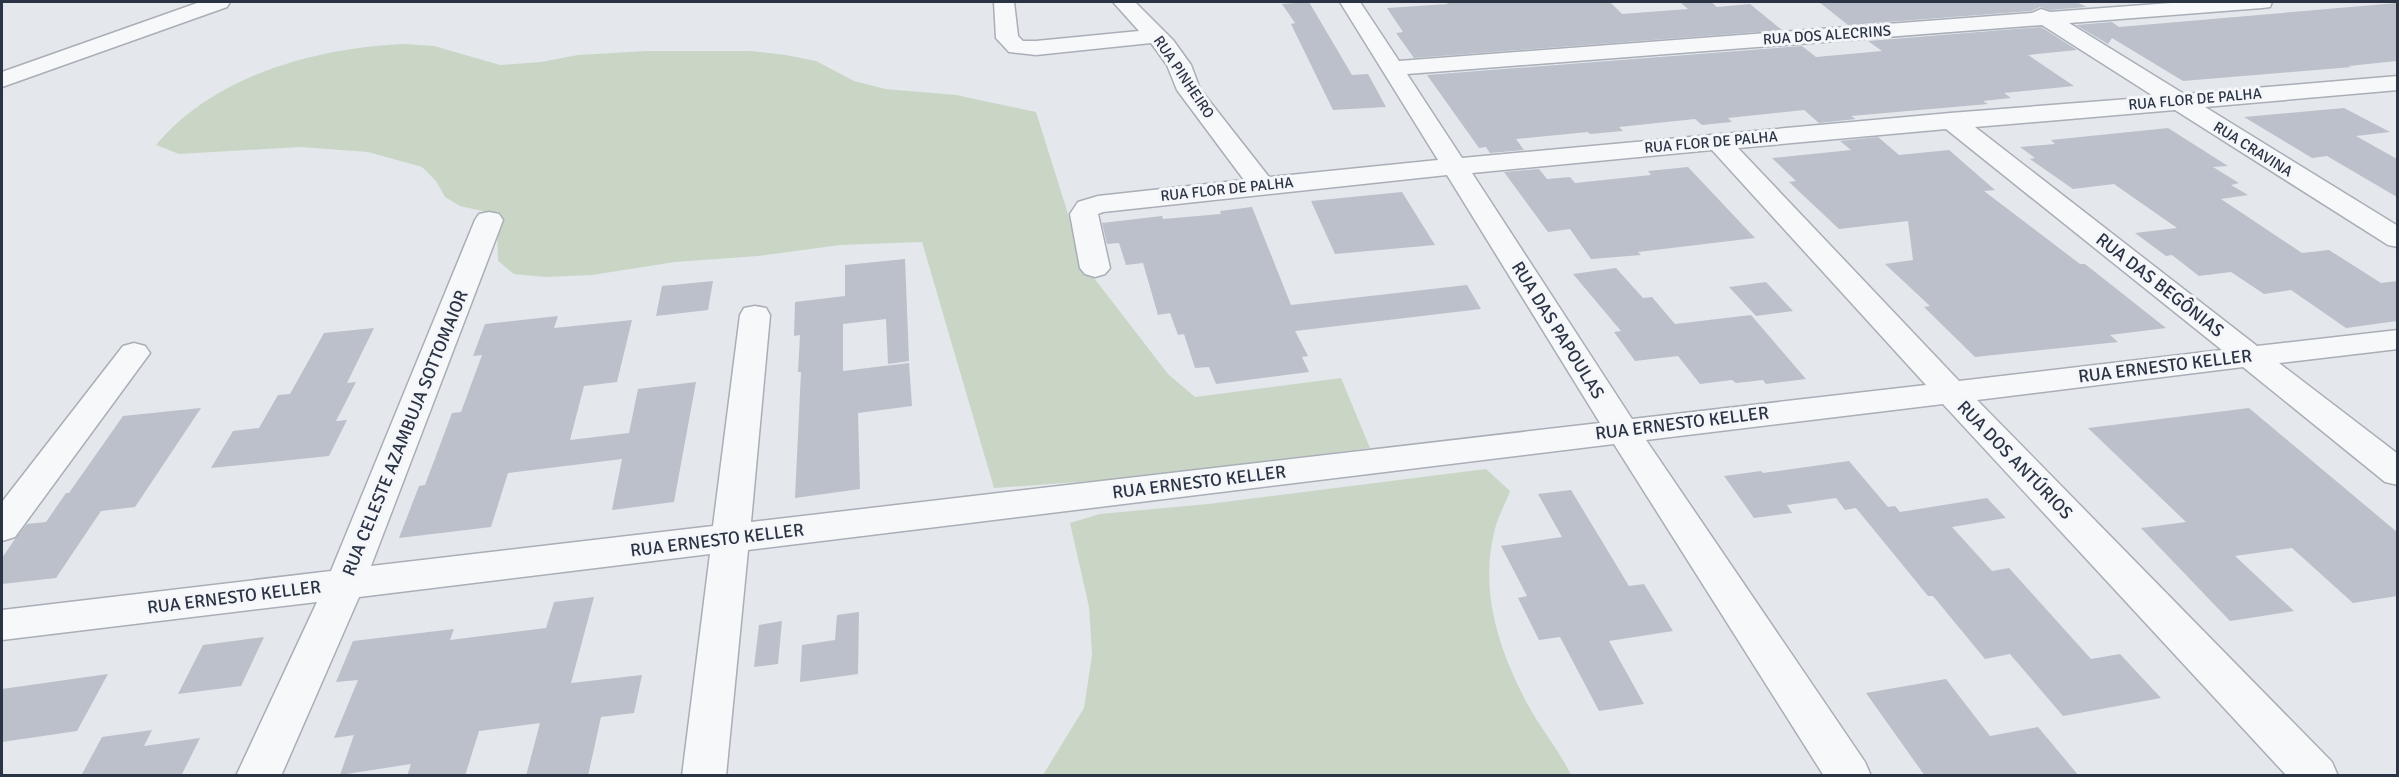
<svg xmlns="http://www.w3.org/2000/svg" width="2399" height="777" font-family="Signika,sans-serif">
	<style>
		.green { fill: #c9d6c5 }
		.building { fill: #bbc0ca }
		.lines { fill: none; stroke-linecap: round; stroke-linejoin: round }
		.minor-casing { stroke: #a9aeb7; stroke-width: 3 }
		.minor { fill: #f7f8fa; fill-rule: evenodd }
		.labels { text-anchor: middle; stroke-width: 6; stroke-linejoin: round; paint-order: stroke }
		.far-street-label { font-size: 15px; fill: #2b3445; stroke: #f4f6f9 }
		.street-label { font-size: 18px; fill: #2b3445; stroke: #f4f6f9 }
	</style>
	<rect width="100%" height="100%" fill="#e4e7ec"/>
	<path class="green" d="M404,44L434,46L500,65L541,62L578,55L647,51H750L786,55L816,61L854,81L885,89L956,95L1036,112L1084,265L1168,374L1195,397L1341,378L1370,448L1120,479L994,488L922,242L840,245L758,256L675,262L592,275L545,277L514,274L498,261L497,223L487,212L460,206L445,197L436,181L422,167L368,152L300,147L179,154L156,145C214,75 316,48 404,44Z
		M1486,469L1510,491C1506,502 1500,513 1496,525C1478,588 1498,649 1528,705C1541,729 1559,750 1571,775H1043L1084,708L1092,655L1089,607L1070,523L1100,514L1208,504Z"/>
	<path class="building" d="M1309,2L1352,75L1368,74L1386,107L1333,110L1291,24L1295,23L1282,4Z
		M1446,2H1610L1622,14L1688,9L1680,2H1711L1717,7L1750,4L1782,30L1414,58L1396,33L1403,32L1387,8L1448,4Z
		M1819,2H2076L2087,7L2050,10L2040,7L2031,11L1848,25Z
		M2397,3V61L2348,66L2352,67L2183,81L2112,38L2108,44L2076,25L2112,22L2119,27Z
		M2041,27L2077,50L2028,55L2074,86L2004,93L2011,98L1983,101L1988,104L1851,116L1856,119L1819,123L1804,110L1728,118L1732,122L1702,125L1695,119L1619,127L1623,131L1590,134L1588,132L1516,139L1524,150L1490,153L1486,147L1479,148L1427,75L1802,46L1816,57L1882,51L1868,41Z
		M2344,108L2390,132L2356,136L2397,159V197L2327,156L2312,158L2244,117Z
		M2168,128L2228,166L2213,167L2239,183L2231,185L2248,195L2221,199L2302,253L2329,250L2381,283L2397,281V321L2346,328L2291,290L2264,294L2231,272L2199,276L2172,255L2166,256L2135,233L2177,228L2114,184L2073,189L2030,159L2035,158L2020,147L2055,144L2051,140Z
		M1878,137L1899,155L1949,150L1995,190L1984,191L2080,264H2085L2166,328L2110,335L2118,342L1975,357L1924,307L1930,306L1885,264L1913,260L1908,221L1839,229L1789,182L1796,181L1772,158L1851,150L1840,141Z
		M1688,167L1755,238L1638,252L1641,255L1591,259L1570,229L1548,232L1504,172L1539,169L1547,179L1570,177L1575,183L1651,175L1648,171Z
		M1402,192L1435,245L1335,254L1311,201Z
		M1252,207L1291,305L1467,285L1481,309L1295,331L1308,356L1302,357L1309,372L1216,384L1209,367L1195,368L1184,334L1178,335L1170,313L1158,315L1143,263L1126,265L1119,243L1107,244L1102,223L1162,216L1163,219L1221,214L1220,211Z
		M905,259L909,361L888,364L886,319L843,324V371L909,363L912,406L858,413L860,489L795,498L801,372H798L800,335L794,336L795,302L845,296V265Z
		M1616,268L1643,298L1652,297L1675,324L1751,315L1806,379L1766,384L1763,380L1736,383L1732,380L1700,384L1678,356L1635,361L1614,332L1621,331L1573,274Z
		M713,281L708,310L656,316L662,286Z
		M1766,282L1793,311L1756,316L1729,287Z
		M558,316L554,328L632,320L617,382L584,386L570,440L629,433L638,389L696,382L674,502L612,510L622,459L508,473L491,527L399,538L419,486L425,485L452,413L461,412L482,355L473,356L485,324Z
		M374,328L347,383L356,382L336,421L347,420L329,456L211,468L233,431L259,428L278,395L290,394L324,333Z
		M201,408L135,507L101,511L56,578L2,584V558L15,539L27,524L46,522L66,493H69L123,416Z
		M2249,408L2397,532V596L2353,603L2292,548L2235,556L2294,611L2230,621L2141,528L2186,522L2088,428Z
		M1849,461L1888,507L1895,506L1900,512L1987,498L2006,518L1952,527L1992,571L2009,568L2091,659L2120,654L2161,698L2063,716L2010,654L1985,659L1933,596H1928L1856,508L1845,510L1836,498L1787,505L1792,513L1754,518L1724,476L1761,471L1763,473Z
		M1571,490L1629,586L1644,584L1673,631L1609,641L1644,704L1599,711L1560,637L1539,640L1518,598L1527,596L1501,546L1562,537L1538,494Z
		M594,597L571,683L642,675L634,713L601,717L588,776H526L540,723L479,731L465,776H407L411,764L340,775L354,735L334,738L358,680L336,682L353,641L454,629L450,640L546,628L554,602Z
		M859,612L858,674L800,682L802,645L835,640L837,615Z
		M782,621L778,664L754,667L759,625Z
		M264,637L241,686L178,694L203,645Z
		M108,674L77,731L2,742V689Z
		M1946,679L1990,736L2038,727L2079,776H1925L1866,693Z
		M152,730L144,746L200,738L182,774L81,776L102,737Z"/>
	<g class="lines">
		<defs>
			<path id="minor" d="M200,2H230L227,7L2,87V72Z
				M994,2H1014L1018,36L1023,41H1036L1139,31L1113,2H1135L1173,40L1191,65L1200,89L1269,177L1438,160L1340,2H1360L1399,61L2032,13L2041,9L2050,12L2184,2H2272L2270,7L2262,8L2069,23L2184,94L2398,76V90L2205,107L2398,226V247L2388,245L2175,110L1975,127L2257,346L2398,330V349L2279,363L2398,454V485L2385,482L2243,367L1977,400L2332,762L2338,776H2287L1943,404L1646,440L1865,762L1871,776H1824L1614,444L748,550L726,776H682L710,554L359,597L281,776H236L317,602L2,640V610L331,571L475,220L479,214L489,212L499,214L503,220L371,566L713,526L740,315L744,308L755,306L766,308L770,315L751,522L1600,423L1447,175L1103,212L1098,214L1110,268L1105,274L1095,277L1085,274L1080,268L1070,214L1078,202L1098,196L1244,180L1177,90L1167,65L1151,43L1036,55L1009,52L996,38ZM2042,25L2155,97L1950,113L1462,158L1407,74ZM1946,129L2222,350L1959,381L1738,148ZM1712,150L1926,385L1632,419L1472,173Z
				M134,343L145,346L150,353L15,537L2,541V502L123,346Z"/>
		</defs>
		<use href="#minor" class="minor-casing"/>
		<use href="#minor" class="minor"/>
	</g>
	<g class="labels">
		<g class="far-street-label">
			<text transform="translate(1827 35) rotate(-4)" y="5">RUA DOS ALECRINS</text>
			<text transform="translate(1184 77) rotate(56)" y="5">RUA PINHEIRO</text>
			<text transform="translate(2195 99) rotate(-5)" y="5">RUA FLOR DE PALHA</text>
			<text transform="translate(1711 142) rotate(-5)" y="5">RUA FLOR DE PALHA</text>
			<text transform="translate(2253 149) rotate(32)" y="5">RUA CRAVINA</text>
			<text transform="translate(1227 189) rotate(-6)" y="5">RUA FLOR DE PALHA</text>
		</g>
		<g class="street-label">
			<text transform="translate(2160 285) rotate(38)" y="6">RUA DAS BEGÔNIAS</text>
			<text transform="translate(1558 330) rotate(58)" y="6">RUA DAS PAPOULAS</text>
			<text transform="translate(2165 366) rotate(-7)" y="6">RUA ERNESTO KELLER</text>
			<text transform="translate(1682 423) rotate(-7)" y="6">RUA ERNESTO KELLER</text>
			<text transform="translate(405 433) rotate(-68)" y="6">RUA CELESTE AZAMBUJA SOTTOMAIOR</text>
			<text transform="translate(2015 460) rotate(46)" y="6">RUA DOS ANTÚRIOS</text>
			<text transform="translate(1199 482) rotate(-7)" y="6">RUA ERNESTO KELLER</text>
			<text transform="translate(717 540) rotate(-7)" y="6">RUA ERNESTO KELLER</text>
			<text transform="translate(234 597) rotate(-7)" y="6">RUA ERNESTO KELLER</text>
		</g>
	</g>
	<rect width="2399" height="777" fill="none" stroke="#2b3445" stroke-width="6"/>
</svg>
